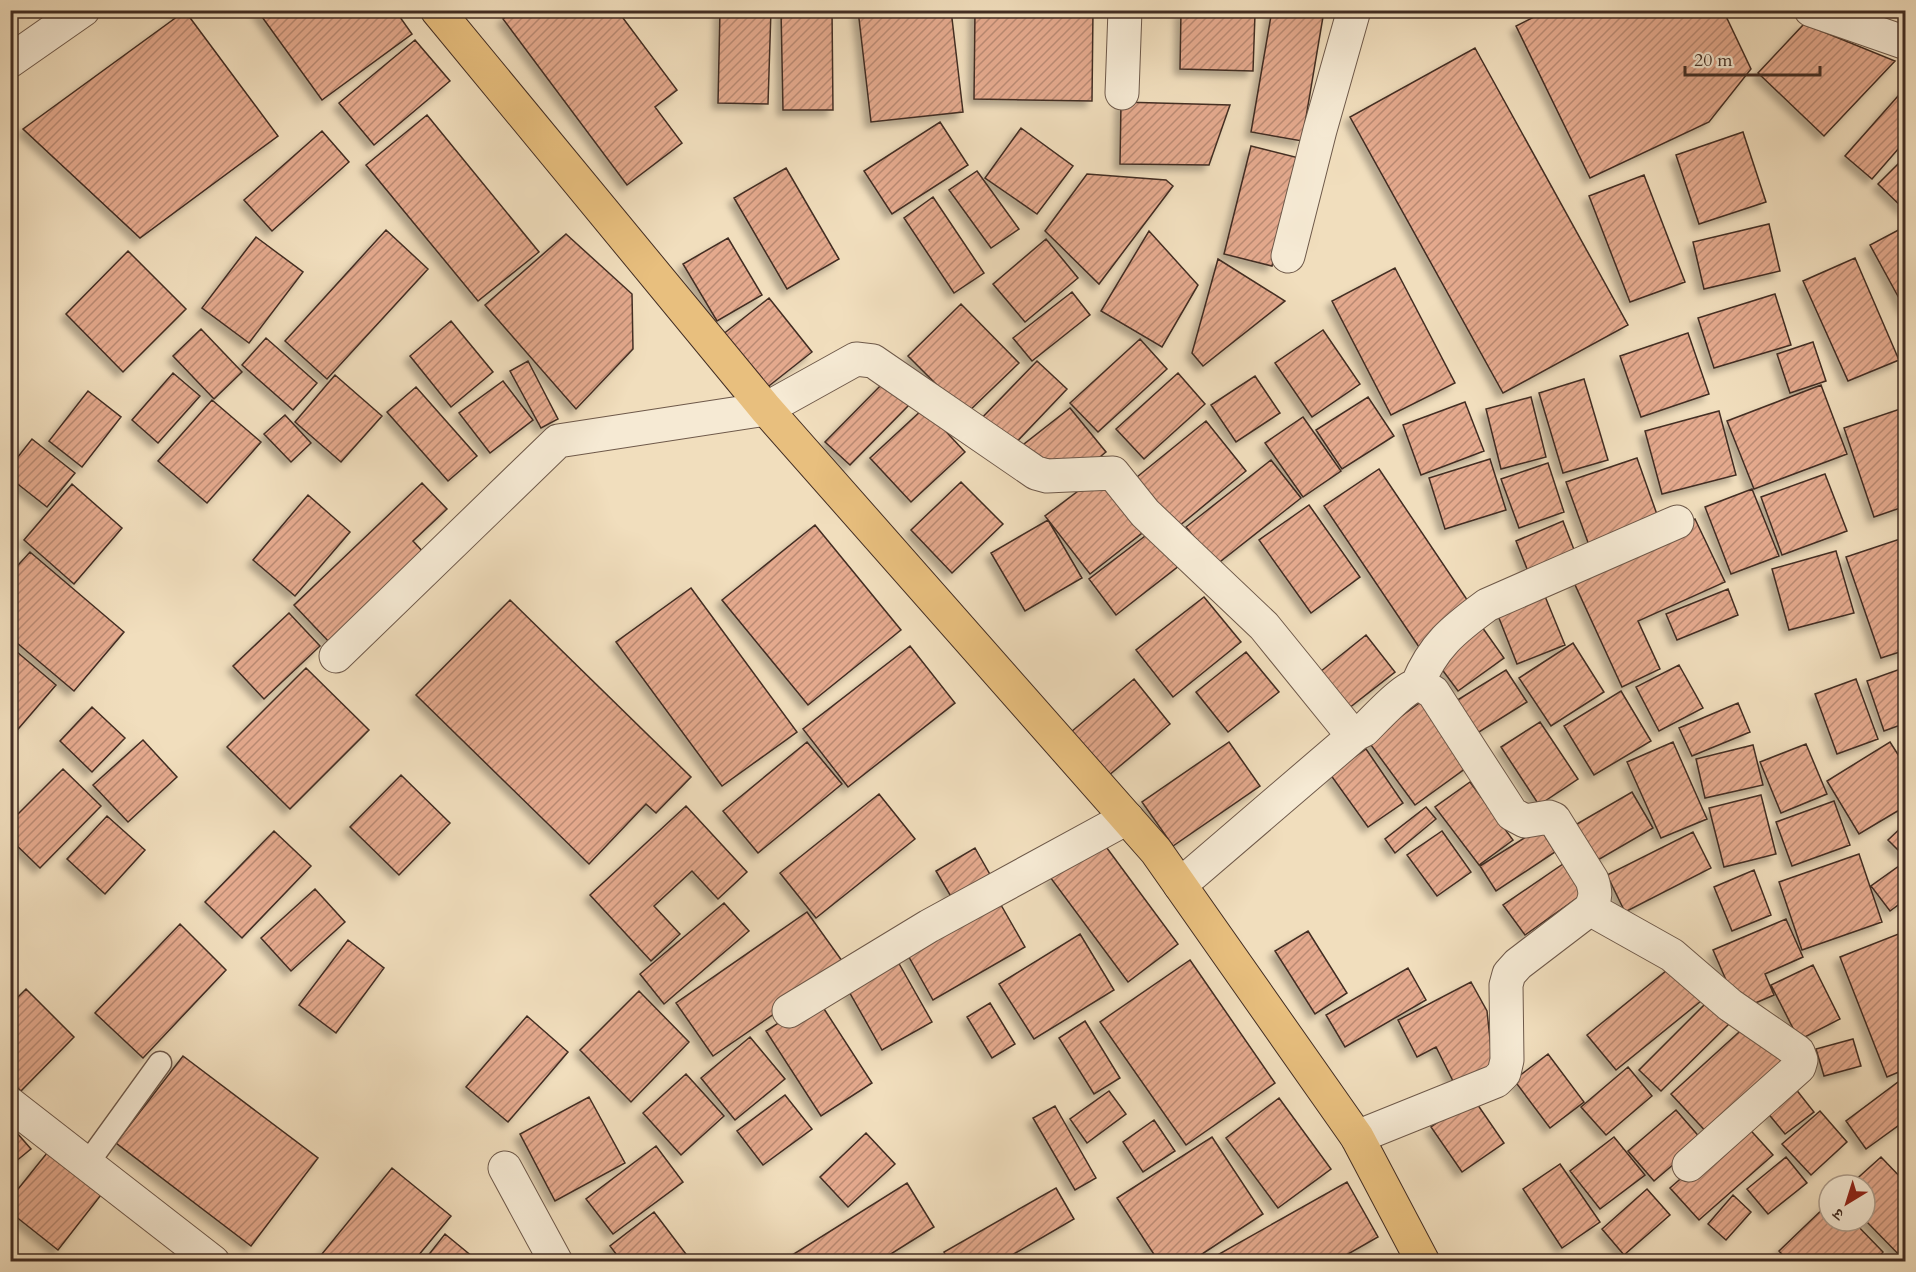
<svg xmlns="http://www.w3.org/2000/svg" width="1916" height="1272" font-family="Cardo,'Noto Serif Devanagari',serif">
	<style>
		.building { fill: url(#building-hatch); stroke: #422d23; stroke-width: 1.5; filter: url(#shadow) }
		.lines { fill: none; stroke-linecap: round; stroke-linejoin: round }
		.service-casing { stroke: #6e594a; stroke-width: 25 }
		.minor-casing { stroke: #6e594a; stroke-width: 35 }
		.tertiary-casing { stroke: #6e594a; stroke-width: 35 }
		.primary-casing { stroke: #422d23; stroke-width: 35 }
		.service { stroke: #f6ead4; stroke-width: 22 }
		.minor { stroke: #f6ead4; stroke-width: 33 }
		.tertiary { stroke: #f6ead4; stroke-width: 33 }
		.primary { stroke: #e8bf7e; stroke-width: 33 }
	</style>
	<defs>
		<pattern id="building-hatch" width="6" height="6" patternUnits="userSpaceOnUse" patternTransform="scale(1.5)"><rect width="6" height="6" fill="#e4a98d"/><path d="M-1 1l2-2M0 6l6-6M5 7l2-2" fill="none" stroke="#ba8a73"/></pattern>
		<filter id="shadow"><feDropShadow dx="-5.5" dy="5.5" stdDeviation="3" flood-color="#0004"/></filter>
	</defs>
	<rect width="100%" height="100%" fill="#f1debd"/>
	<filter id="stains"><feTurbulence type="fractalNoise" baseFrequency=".00333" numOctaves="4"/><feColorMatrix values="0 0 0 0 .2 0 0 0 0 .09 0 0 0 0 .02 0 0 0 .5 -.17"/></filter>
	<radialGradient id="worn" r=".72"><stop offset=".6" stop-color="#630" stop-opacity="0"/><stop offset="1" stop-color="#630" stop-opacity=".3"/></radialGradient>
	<path class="building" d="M257,10H395L412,34L322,100Z
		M514,10H617L677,90L655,107L682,143L627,185L503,19Z
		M720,10H771L768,104L718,103Z
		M781,10H832L833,110H783Z
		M858,10H951L963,112L871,122Z
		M975,10H1093L1092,101L974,99Z
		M1272,10L1324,11L1302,141L1251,132Z
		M1548,10H1680L1681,12L1684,10H1723L1751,69L1709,122L1590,178L1516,26Z
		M185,11L278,136L140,238L23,129Z
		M1181,11L1255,14L1253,71L1180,69Z
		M1804,24L1895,61L1824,136L1758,73Z
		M415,40L450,81L374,145L339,103Z
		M1475,48L1628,325L1503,393L1350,117Z
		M1906,87V140L1872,179L1845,156Z
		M1121,102L1230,105L1209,165L1120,164Z
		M427,115L539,252L478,301L366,165Z
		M940,122L968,165L892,214L864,171Z
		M1021,128L1073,166L1037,214L985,178Z
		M322,131L349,162L272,231L244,200Z
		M1743,132L1766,202L1699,224L1676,155Z
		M1251,146L1299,158L1272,266L1224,254Z
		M1906,156V211L1878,184Z
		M786,168L839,259L787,289L734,198Z
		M977,171L1019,229L991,248L949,190Z
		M1087,174L1166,180L1173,186L1099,284L1045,231Z
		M1644,175L1685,282L1630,302L1589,196Z
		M933,197L984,273L954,293L904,218Z
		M1769,224L1780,271L1704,289L1693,242Z
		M1906,226V311L1870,245Z
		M386,230L428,269L327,379L285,341Z
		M1149,231L1198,285L1162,347L1101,311Z
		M566,234L632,294L633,349L576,409L485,305Z
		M256,237L303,272L249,343L202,308Z
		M728,238L762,295L717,321L683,264Z
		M1046,239L1078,278L1025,322L993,284Z
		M128,251L186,309L123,372L66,314Z
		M1855,258L1899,360L1848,381L1803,281Z
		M1218,259L1285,301L1203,366L1192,353Z
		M1395,268L1455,383L1391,415L1332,301Z
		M1072,292L1090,315L1032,361L1013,338Z
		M1775,294L1791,345L1714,368L1698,318Z
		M769,298L812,352L765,389L722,335Z
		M961,304L1019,363L966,414L908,356Z
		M451,321L493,372L451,407L410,356Z
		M201,329L242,372L214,399L173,356Z
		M1323,330L1360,384L1312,417L1275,363Z
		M1688,333L1709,394L1641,417L1620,356Z
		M266,338L317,383L293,410L242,365Z
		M1140,339L1167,369L1098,432L1070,403Z
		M1813,342L1826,381L1790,393L1777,354Z
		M528,361L558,419L541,428L510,371Z
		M1037,361L1067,389L1008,451L977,423Z
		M173,373L200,396L158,443L132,420Z
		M1178,373L1205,404L1144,459L1116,429Z
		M335,375L382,416L341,462L295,422Z
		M1255,376L1280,413L1236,442L1211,405Z
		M887,379L911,403L850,465L825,442Z
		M1584,379L1608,460L1563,473L1539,393Z
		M503,381L533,420L490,453L459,413Z
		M1821,385L1847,454L1754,489L1727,421Z
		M416,387L477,456L448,481L387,412Z
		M88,391L121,417L82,467L49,441Z
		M1368,397L1394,436L1342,469L1316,430Z
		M1531,397L1546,457L1501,469L1486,409Z
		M212,400L261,442L207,503L158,461Z
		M1465,402L1484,451L1421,475L1403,425Z
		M1906,407V506L1874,517L1844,428Z
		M924,408L965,452L911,502L870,458Z
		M1070,408L1106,452L1089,466L1024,455L1019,448Z
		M1719,411L1736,475L1662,494L1645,431Z
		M285,415L311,443L291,462L264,434Z
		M1303,417L1341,471L1303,497L1265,443Z
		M1206,421L1246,471L1173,531L1132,481Z
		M32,439L75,473L47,507L10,478V467Z
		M1637,458L1660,523L1590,548L1566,482Z
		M1490,459L1506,510L1445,529L1429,478Z
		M1271,460L1301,498L1216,565L1186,527Z
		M1548,463L1564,512L1519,528L1501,479Z
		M1379,469L1474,610L1419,647L1324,506Z
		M1102,473L1146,530L1090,574L1045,516Z
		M1825,474L1847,531L1782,555L1761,497Z
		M961,482L1003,524L952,573L911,530Z
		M422,483L447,509L413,541L425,554L331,644L294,605Z
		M72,484L122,528L74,584L24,540Z
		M1752,489L1779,556L1731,574L1705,507Z
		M308,495L350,532L295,596L253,560Z
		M1309,505L1360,577L1311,613L1259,540Z
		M1695,519L1725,582L1638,621L1660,669L1622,687L1571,576Z
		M1048,520L1082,578L1025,611L991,553Z
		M1563,521L1578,560L1531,579L1516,541Z
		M815,525L901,630L808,705L722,600Z
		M1153,530L1180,565L1116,615L1089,579Z
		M1906,537V650L1881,658L1846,557Z
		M1836,551L1854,613L1789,630L1772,569Z
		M30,552L124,632L74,691L10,637V574Z
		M691,588L797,732L722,786L616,642Z
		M1542,589L1565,645L1517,664L1495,608Z
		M1728,589L1738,615L1677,640L1666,614Z
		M1204,597L1241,642L1173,697L1136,650Z
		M510,600L691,777L656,813L646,804L589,864L416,695Z
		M289,613L320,646L264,699L233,666Z
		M1482,627L1504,658L1458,691L1435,660Z
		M1366,635L1395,672L1344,712L1315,676Z
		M1573,643L1604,692L1551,726L1519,678Z
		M10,646L56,685L13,735L10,733Z
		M910,646L955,703L848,787L803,729Z
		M1246,652L1279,692L1228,732L1196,692Z
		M1679,665L1703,708L1659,731L1636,687Z
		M1906,667V723L1884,731L1867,681Z
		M306,668L369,730L290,809L227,747Z
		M1506,670L1527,702L1471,737L1451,704Z
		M1134,679L1170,724L1108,776L1071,732Z
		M1856,679L1878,739L1837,754L1815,694Z
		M1621,691L1651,741L1594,775L1564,726Z
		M1426,698L1473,763L1415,805L1368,741Z
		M1738,703L1750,732L1692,756L1679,728Z
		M92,707L125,738L92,772L60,741Z
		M1540,722L1578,779L1539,805L1501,747Z
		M143,740L177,777L128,822L93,785Z
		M807,742L842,784L758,853L723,811Z
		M1229,742L1260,786L1173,846L1142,802Z
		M1673,742L1707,819L1661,838L1627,762Z
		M1890,742L1906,767V806L1859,834L1827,781Z
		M1806,744L1827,794L1781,813L1760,762Z
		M1753,745L1763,785L1705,798L1696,759Z
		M1366,749L1403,803L1368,827L1330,774Z
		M63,769L101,806L40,868L10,839V822Z
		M401,775L450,823L399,875L350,827Z
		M1470,782L1513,840L1479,865L1435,807Z
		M1632,792L1653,828L1591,864L1570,828Z
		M879,794L915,839L816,918L780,873Z
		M1761,795L1776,854L1724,867L1709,808Z
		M1834,801L1850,845L1792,866L1776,822Z
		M686,806L747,872L718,899L692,871L654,906L680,934L651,961L590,895Z
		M1426,807L1436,819L1395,853L1385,839Z
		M107,816L145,850L105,894L67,859Z
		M1906,823V858L1888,840Z
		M1540,828L1555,852L1496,891L1480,866Z
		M274,831L311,866L242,938L205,902Z
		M1442,831L1471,872L1437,896L1407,855Z
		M1693,832L1711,868L1625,912L1607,875Z
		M1101,840L1178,944L1128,982L1050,877Z
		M975,848L992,878L953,900L936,871Z
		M1859,854L1882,922L1802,950L1779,882Z
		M1906,861V899L1890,911L1871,886Z
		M1563,864L1584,893L1525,935L1503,905Z
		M1754,870L1771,915L1732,931L1714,887Z
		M315,889L345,922L291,971L261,938Z
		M997,898L1025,947L933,1000L905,950Z
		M724,903L749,931L664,1004L640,974Z
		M807,912L845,965L713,1056L676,1003Z
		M1786,919L1803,957L1765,974L1774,995L1739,1010L1713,950Z
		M180,924L226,970L143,1058L95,1013Z
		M1308,931L1347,993L1315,1014L1275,951Z
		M1906,931V1069L1887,1077L1840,957Z
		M1080,934L1114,990L1034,1039L999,984Z
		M348,940L384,968L336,1033L299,1005Z
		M897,960L932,1022L882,1050L847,988Z
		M1190,960L1275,1083L1186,1145L1100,1022Z
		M1677,962L1706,997L1616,1070L1587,1035Z
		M1813,965L1840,1019L1799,1040L1771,985Z
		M1408,968L1426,1000L1345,1047L1326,1015Z
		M1471,982L1487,1011L1493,1068L1456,1087L1436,1047L1417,1057L1398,1020Z
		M26,989L74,1037L21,1091L10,1081V1005Z
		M639,991L689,1042L631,1102L580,1050Z
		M817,998L872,1083L821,1116L766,1031Z
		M1707,1002L1729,1024L1661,1091L1639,1070Z
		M990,1003L1015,1044L992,1058L967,1017Z
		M527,1016L568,1052L508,1122L466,1087Z
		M1085,1021L1120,1078L1094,1094L1059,1038Z
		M1749,1023L1789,1067L1711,1137L1671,1094Z
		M750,1037L785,1079L735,1120L701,1078Z
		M1853,1039L1861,1066L1824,1076L1816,1049Z
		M1548,1054L1584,1102L1550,1128L1514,1080Z
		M183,1056L318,1158L251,1246L116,1143Z
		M1628,1067L1652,1096L1606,1135L1581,1107Z
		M686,1074L724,1116L681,1155L643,1113Z
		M1906,1076V1120L1866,1149L1846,1121Z
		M1791,1083L1814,1112L1785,1134L1762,1106Z
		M1109,1091L1126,1114L1087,1143L1070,1119Z
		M785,1095L812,1129L763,1165L737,1131Z
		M589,1097L625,1163L555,1201L520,1134Z
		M1279,1098L1331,1169L1278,1208L1226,1138Z
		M1473,1098L1504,1143L1462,1172L1431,1127Z
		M1055,1106L1096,1178L1075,1190L1033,1118Z
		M1676,1110L1702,1140L1654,1181L1628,1151Z
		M1820,1111L1847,1142L1811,1175L1782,1144Z
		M1154,1120L1175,1151L1143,1172L1123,1142Z
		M1744,1123L1773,1155L1699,1220L1670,1188Z
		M10,1125L31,1149L10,1166Z
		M866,1133L895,1164L848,1207L820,1177Z
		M1212,1137L1263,1214L1190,1262H1159L1117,1198Z
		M1614,1137L1645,1175L1600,1209L1570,1171Z
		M656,1146L683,1182L613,1234L586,1199Z
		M47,1153L101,1195L58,1250L10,1212V1199Z
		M1786,1157L1807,1183L1768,1214L1747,1189Z
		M1881,1157L1906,1183V1262L1865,1220V1185H1850Z
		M1560,1164L1600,1222L1562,1248L1523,1189Z
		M392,1168L451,1216L413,1262H318L317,1260Z
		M1347,1182L1378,1237L1334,1262H1205Z
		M907,1183L934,1227L878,1262H781Z
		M1056,1188L1074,1219L1000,1262H949L944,1252Z
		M1647,1189L1670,1215L1624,1255L1602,1229Z
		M1733,1195L1751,1212L1726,1240L1708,1224Z
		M1829,1203V1221H1853L1883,1252L1874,1262H1789L1779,1251Z
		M654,1212L692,1262H622L610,1246Z
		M445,1234L479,1262H423Z"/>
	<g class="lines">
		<defs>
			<path id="service" d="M87,1164L160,1063"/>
			<path id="minor" d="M10,61L83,10
				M1122,93L1125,10
				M1288,256L1320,130L1354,10
				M336,656L558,441L766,409L856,359L873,361L1036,473L1047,476L1113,473L1145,513L1264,626L1350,732L1356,734L1364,730C1374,720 1403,689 1415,686C1422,684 1427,689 1433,692L1512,814L1525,821L1549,817L1554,819L1592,880C1596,892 1596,898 1590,909L1518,964L1509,974L1506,985L1507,1060L1504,1073L1496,1081L1357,1137
				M1417,685C1433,646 1453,630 1487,605L1677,522
				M1180,885L1356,734
				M1590,909L1672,955L1730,1005L1798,1052L1801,1060L1799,1067L1689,1165
				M789,1011L929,926L1127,818
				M10,1104L213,1262
				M505,1168L556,1262"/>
			<path id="tertiary" d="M1811,10L1906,43"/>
			<path id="primary" d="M437,10L766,409L1156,851L1357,1137L1423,1262"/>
		</defs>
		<use href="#service" class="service-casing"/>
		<use href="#minor" class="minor-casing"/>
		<use href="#tertiary" class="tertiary-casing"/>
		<use href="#primary" class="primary-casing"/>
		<use href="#service" class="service"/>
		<use href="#minor" class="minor"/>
		<use href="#tertiary" class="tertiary"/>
		<use href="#primary" class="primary"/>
	</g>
	<rect width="1916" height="1272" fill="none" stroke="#f1debd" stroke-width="36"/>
	<rect x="12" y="12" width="1892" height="1248" fill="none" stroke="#422d23" stroke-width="3"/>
	<rect x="18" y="18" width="1880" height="1236" fill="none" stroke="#422d23" stroke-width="1.5"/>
	<g transform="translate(1847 1203) rotate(218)"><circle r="28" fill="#f6ead4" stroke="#ae9e8d" stroke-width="1.5"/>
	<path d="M0-4.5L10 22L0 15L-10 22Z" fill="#8f2418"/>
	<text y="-9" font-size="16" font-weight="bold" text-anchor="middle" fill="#422d23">उ</text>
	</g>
	<path d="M1685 66v9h135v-9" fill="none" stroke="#422d23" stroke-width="3"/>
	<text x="1694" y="66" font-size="18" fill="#422d23" stroke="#f6ead4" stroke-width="4.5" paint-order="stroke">20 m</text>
	<rect width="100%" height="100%" filter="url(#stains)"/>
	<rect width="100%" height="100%" fill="url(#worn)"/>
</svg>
